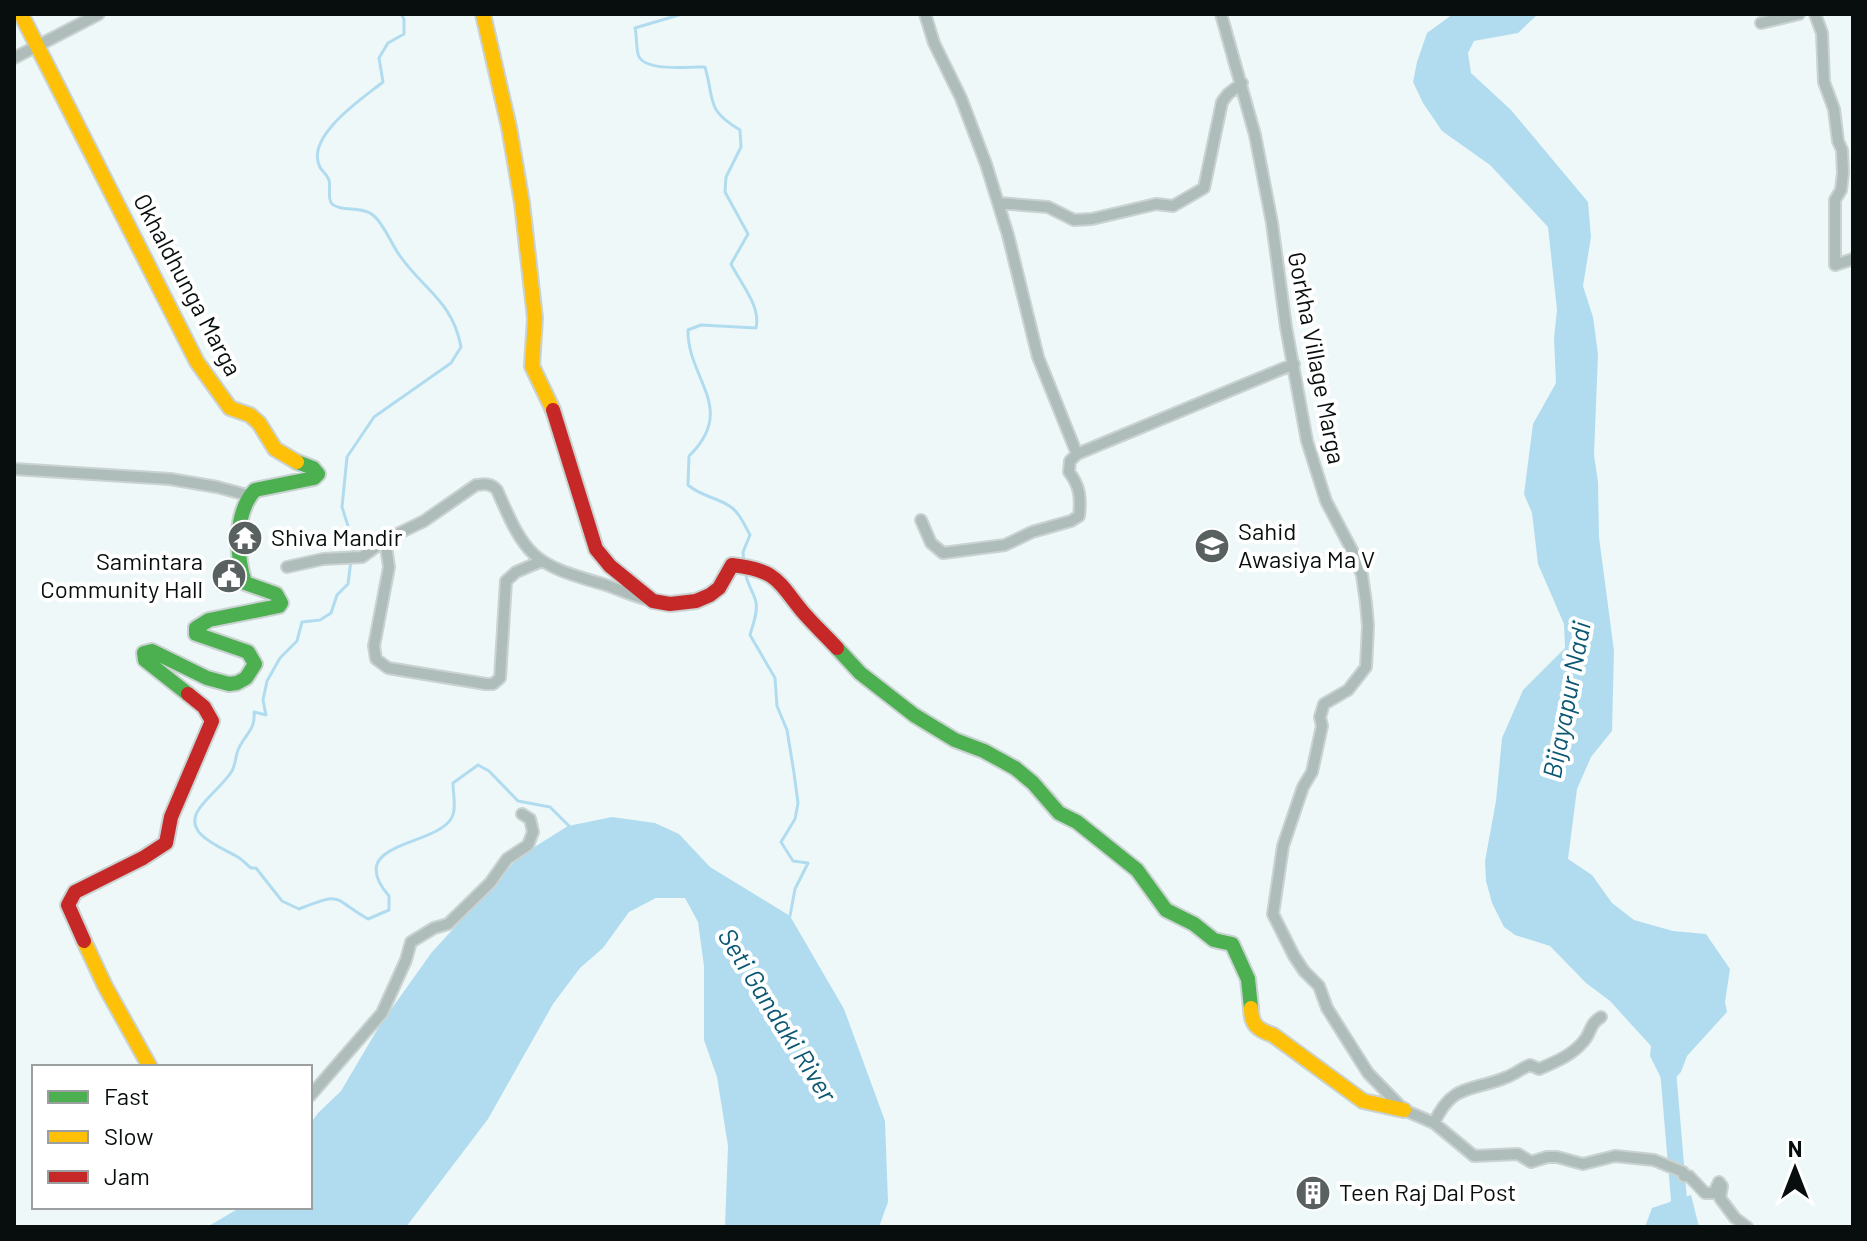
<svg xmlns="http://www.w3.org/2000/svg" width="1867" height="1241" font-family="Barlow,sans-serif">
	<style>
		.water { fill: #b1dcf0 }
		.lines { fill: none; stroke-linecap: round; stroke-linejoin: round }
		.stream { stroke: #b1dcf0; stroke-width: 3 }
		.river { stroke: #b1dcf0; stroke-width: 16 }
		.street-casing { stroke: #cad2d2; stroke-width: 14 }
		.fast-casing { stroke: #cad2d2; stroke-width: 18 }
		.slow-casing { stroke: #cad2d2; stroke-width: 18 }
		.jam-casing { stroke: #cad2d2; stroke-width: 18 }
		.street { stroke: #aebdba; stroke-width: 10 }
		.fast { stroke: #4caf50; stroke-width: 14 }
		.slow { stroke: #ffc107; stroke-width: 14 }
		.jam { stroke: #c62828; stroke-width: 14 }
		.labels { text-anchor: middle; stroke-width: 8; stroke-linejoin: round; paint-order: stroke }
		.street-label { font-size: 24px; fill: #080e0e; stroke: #fff }
		.poi-label { font-size: 24px; fill: #080e0e; stroke: #fff; text-anchor: start }
		.water-label { font-size: 26px; font-style: italic; fill: #0c5773; stroke: #fff }
	</style>
	<rect width="100%" height="100%" fill="#eef8f8"/>
	<path class="water" d="M1453,14H1538L1518,33L1474,41L1468,53L1471,73L1511,110L1588,202L1591,237L1583,286L1593,317L1598,354L1594,455L1598,482L1599,537L1614,651L1612,731L1591,757L1577,789L1568,859L1592,875L1612,903L1634,920L1673,931L1706,934L1730,969L1725,1002L1727,1012L1687,1056L1681,1072L1676,1077L1662,1080L1650,1056L1651,1046L1610,1001L1586,983L1550,946L1515,935L1504,927L1492,903L1486,881L1485,861L1496,801L1502,738L1523,690L1565,648L1564,624L1538,564L1532,513L1524,494L1533,424L1556,383L1554,338L1557,310L1548,227L1490,165L1442,131L1423,103L1413,82L1417,62L1427,33Z
		M612,817L655,823L679,834L710,867L790,916L844,1009L885,1121L888,1202L879,1227H725L728,1146L717,1077L704,1040V966L698,922L685,898H656L629,912L603,948L580,968L553,1004L488,1119L406,1227H207L241,1207H310V1124L318,1113L341,1091L380,1025L432,952L520,856L568,826Z
		M1691,1195L1699,1227H1645L1652,1208Z"/>
	<g class="lines">
		<path class="stream" d="M682,14L635,28C637,36 636,46 638,54C643,73 689,66 705,67C715,101 705,109 740,130L741,147L726,177L725,192L748,234L731,264C741,284 761,306 756,328L701,325L688,330C687,379 738,408 689,456L688,485C702,497 717,497 731,507C740,513 745,526 750,535L743,552L744,563
			M353,553L354,545L342,507L347,457L374,417L451,363L461,347C453,302 424,290 400,256C391,244 385,225 373,215C362,206 341,212 332,204C327,199 331,187 329,180C327,174 321,171 319,165C307,135 363,98 383,82L379,58L388,43L404,34V19L401,14
			M351,560L348,584L337,595L331,613L320,620L302,622L297,641L280,658L267,681L263,700L266,715L254,712C256,730 244,735 238,750C235,758 236,763 232,771C223,785 209,795 199,809C182,834 221,847 236,856C242,859 246,864 251,868H256L282,901L299,909C344,891 331,898 368,919L389,910V896C343,842 433,847 451,819C457,810 453,794 453,783L478,765L489,771L518,801L550,807L569,826
			M745,571C747,585 753,590 756,602C758,613 753,624 750,635L775,678L777,706L787,730L794,773L798,803L795,819L781,842L793,861L808,863L795,889L790,916"/>
		<path class="river" d="M1667,1058L1679,1200L1675,1227"/>
		<defs>
			<path id="street" d="M1221,14L1255,135L1272,223L1286,327L1307,441L1326,501L1354,554L1362,575L1366,603L1368,626L1366,667L1348,690L1324,704L1320,717L1322,726L1312,772L1303,787L1283,846L1273,914L1294,956L1304,971L1319,986L1327,1008L1368,1073L1404,1110L1434,1123C1453,1082 1472,1092 1507,1077C1515,1074 1522,1068 1530,1065L1539,1069C1555,1062 1571,1056 1583,1042C1592,1033 1588,1025 1601,1017
				M1815,14L1822,33L1824,82L1834,109L1838,141L1842,150L1843,173L1841,190L1835,200V265L1853,259
				M1761,23L1799,14
				M14,58L99,14
				M998,203L1048,207L1074,220L1092,219L1156,204L1173,206L1204,188L1222,102L1228,94L1242,83
				M1077,454L1294,364
				M14,469L170,479L217,487L247,495
				M921,520L931,543L943,553L1005,545L1032,532L1071,521L1079,516C1081,498 1080,486 1069,472L1070,461L1077,454L1038,357L1008,235L986,164L961,98L934,43L925,14
				M385,540L389,567L374,646L376,659L388,668L486,684H493L500,678L506,581L516,572L542,561
				M287,567L323,559L362,557L385,540L424,521L476,485C485,484 491,483 497,490C526,557 532,564 603,584C619,589 634,597 650,600
				M310,1096L382,1013L406,960L411,942L434,928L448,924L490,883L507,859L528,845L533,832L530,819L522,814
				M1434,1123L1474,1156L1518,1154L1531,1162L1547,1157H1557L1583,1164L1615,1156L1654,1160L1683,1172L1684,1176H1689L1705,1193H1714L1719,1182L1722,1186L1720,1198L1735,1218L1747,1227"/>
			<path id="fast" d="M837,648L860,673L914,715L955,740L984,751L1015,768L1033,783L1059,813L1077,822L1137,870L1166,910L1194,924L1214,940L1232,944L1248,979L1251,1008
				M188,694L145,660L144,653L152,651L207,678L229,684L237,683L246,678L255,664L248,652L196,634V628L209,620L279,606L281,603L276,594L245,583C236,555 234,513 255,490L314,478L318,474L313,468L297,462"/>
			<path id="slow" d="M21,14L197,362L230,408L250,415L259,423L275,449L297,462
				M483,14L509,127L522,203L535,318L532,366L553,410
				M84,941L105,986L150,1067
				M1251,1008C1251,1025 1258,1030 1273,1035L1363,1101L1404,1110"/>
			<path id="jam" d="M553,410L596,549L610,566L653,601L670,604L696,601L710,595L719,588L732,565C776,570 777,580 802,611C813,624 826,636 837,648
				M84,941L68,905L75,892L143,858L166,843L171,817L212,721L204,707L188,694"/>
		</defs>
		<use href="#street" class="street-casing"/>
		<use href="#fast" class="fast-casing"/>
		<use href="#slow" class="slow-casing"/>
		<use href="#jam" class="jam-casing"/>
		<use href="#street" class="street"/>
		<use href="#fast" class="fast"/>
		<use href="#slow" class="slow"/>
		<use href="#jam" class="jam"/>
	</g>
	<defs>
		<symbol id="temple-disc" viewBox="-11 -11 22 22"><circle r="9.5" fill="#586060" stroke="#fff"/><path d="M0-6L5-2H3V0L6.5 2.5H4V6H1.5V3h-3V6H-4V2.5H-6.5L-3 0V-2H-5Z" fill="#fff"/></symbol>
		<symbol id="school-disc" viewBox="-11 -11 22 22"><circle r="9.5" fill="#586060" stroke="#fff"/><path d="M0-5L7-2L0 1L-7-2ZM-4 1L0 2.5L4 1V4Q0 6-4 4Z" fill="#fff"/></symbol>
		<symbol id="civic-disc" viewBox="-11 -11 22 22"><circle r="9.5" fill="#586060" stroke="#fff"/><path d="M-.6-6.5H3V-4.5H.6V-3L4-1V1h2V6H-6V1h2V-1L-.6-3ZM-1.2 2.5V6h2.4V2.5Z" fill="#fff"/></symbol>
		<symbol id="building-disc" viewBox="-11 -11 22 22"><circle r="9.5" fill="#586060" stroke="#fff"/><path d="M-4-6H4V6H1V3H-1V6H-4ZM-2.5-4.3h1.7v1.8h-1.7ZM.8-4.3h1.7v1.8H.8ZM-2.5-1h1.7V.8h-1.7ZM.8-1h1.7V.8H.8Z" fill="#fff"/></symbol>
	</defs>
	<g fill-rule="evenodd">
		<use href="#temple-disc" x="225" y="518" width="40" height="40"/>
		<use href="#school-disc" x="1192" y="526" width="40" height="40"/>
		<use href="#civic-disc" x="209" y="556" width="40" height="40"/>
		<use href="#building-disc" x="1293" y="1173" width="40" height="40"/>
	</g>
	<g class="labels">
		<g class="street-label">
			<text transform="translate(187 285) rotate(62)" y="8">Okhaldhunga Marga</text>
			<text transform="translate(1316 358) rotate(79)" y="8">Gorkha Village Marga</text>
		</g>
		<g class="poi-label">
			<text x="1238" y="540">Sahid<tspan x="1238" dy="28">Awasiya Ma V</tspan></text>
			<text x="271" y="546">Shiva Mandir</text>
			<text x="203" y="570" text-anchor="end">Samintara<tspan x="203" dy="28">Community Hall</tspan></text>
			<text x="1339" y="1201">Teen Raj Dal Post</text>
		</g>
		<g class="water-label">
			<text transform="translate(1567 700) rotate(-79)" y="9">Bijayapur Nadi</text>
			<text transform="translate(777 1015) rotate(58)" y="9">Seti Gandaki River</text>
		</g>
	</g>
	<rect width="1867" height="1241" fill="none" stroke="#080e0e" stroke-width="32"/>
	<rect x="32" y="1065" width="280" height="144" fill="#ffffff" stroke="#9c9f9f" stroke-width="2"/>
	<rect x="48" y="1091" width="40" height="12" fill="#4caf50" stroke="#9c9f9f" stroke-width="2"/>
	<text x="104" y="1105" font-size="24" fill="#080e0e">Fast</text>
	<rect x="48" y="1131" width="40" height="12" fill="#ffc107" stroke="#9c9f9f" stroke-width="2"/>
	<text x="104" y="1145" font-size="24" fill="#080e0e">Slow</text>
	<rect x="48" y="1171" width="40" height="12" fill="#c62828" stroke="#9c9f9f" stroke-width="2"/>
	<text x="104" y="1185" font-size="24" fill="#080e0e">Jam</text>
	<g transform="translate(1795 1169)" stroke="#ffffff" stroke-width="6" paint-order="stroke">
	<path d="M0-6L14 30L0 20L-14 30Z" fill="#080e0e"/>
	<text y="-12" font-size="22" font-weight="bold" text-anchor="middle" fill="#080e0e">N</text>
	</g>
</svg>
